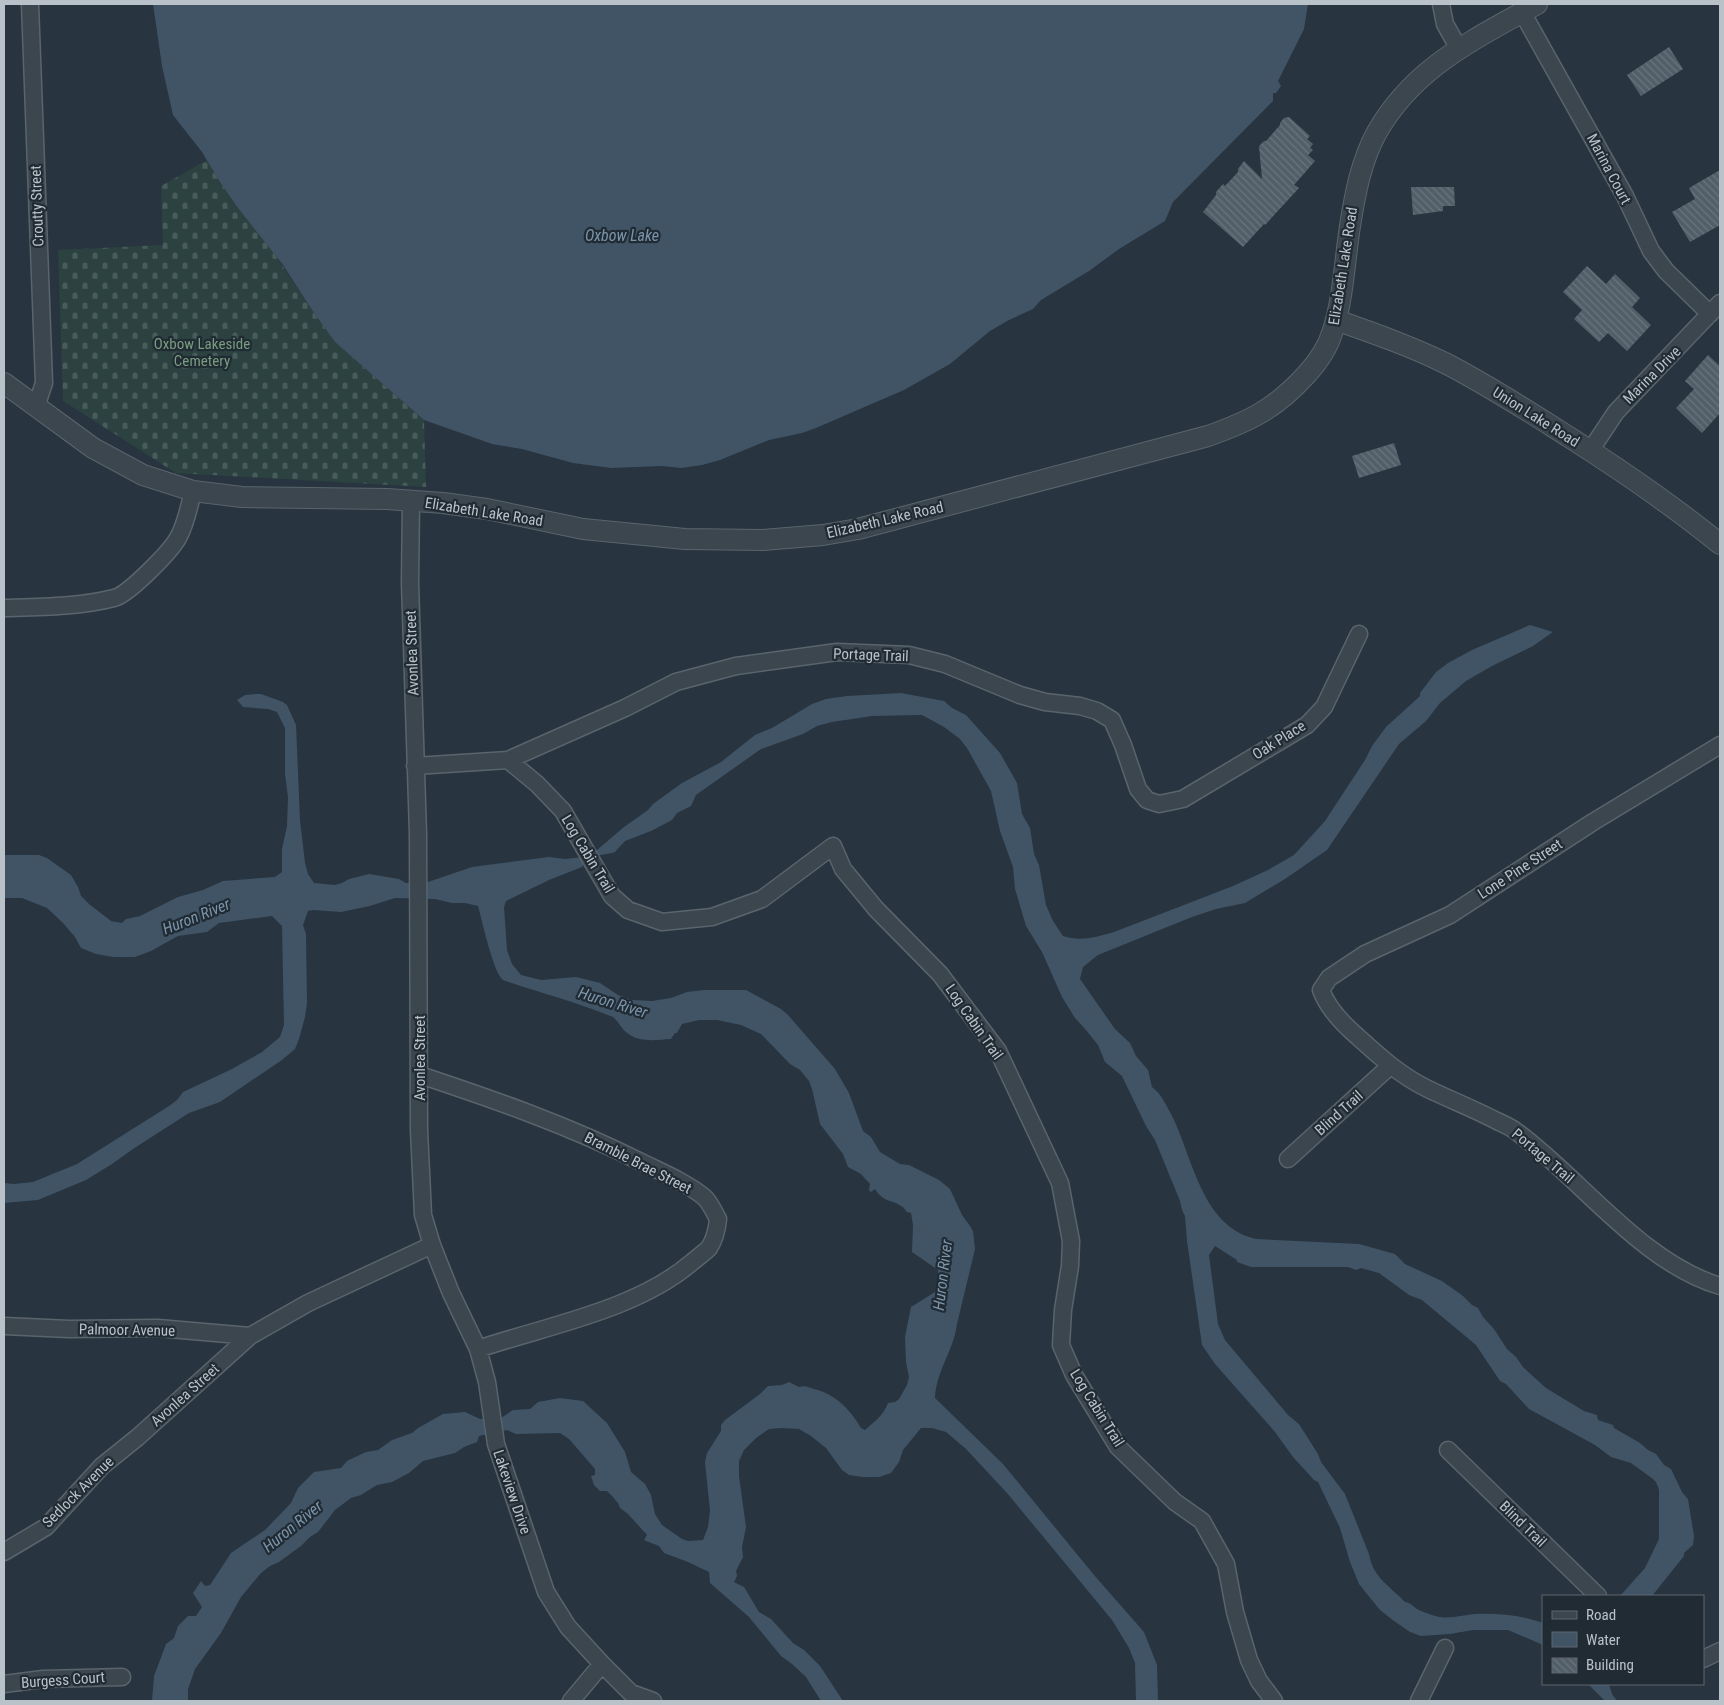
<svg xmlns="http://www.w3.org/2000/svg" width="1724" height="1705" font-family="'Roboto Condensed',sans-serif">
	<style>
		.cemetery { fill: url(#cemetery-stones) }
		.water { fill: #405466 }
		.building { fill: url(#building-back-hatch) }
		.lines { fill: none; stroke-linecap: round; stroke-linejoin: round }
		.minor-casing { stroke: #5a646c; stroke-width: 19 }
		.tertiary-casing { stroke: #5a646c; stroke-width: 22 }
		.minor { stroke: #3c464f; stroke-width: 16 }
		.tertiary { stroke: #3c464f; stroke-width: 20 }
		.labels { text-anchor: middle; stroke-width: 4.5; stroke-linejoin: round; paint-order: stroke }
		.street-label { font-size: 15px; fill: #b9c1c9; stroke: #212b34 }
		.park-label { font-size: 15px; fill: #799d7e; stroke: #212b34 }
		.water-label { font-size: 16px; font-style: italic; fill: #7c95aa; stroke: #212b34 }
	</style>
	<defs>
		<pattern id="cemetery-stones" width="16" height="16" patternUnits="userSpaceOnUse" patternTransform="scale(1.25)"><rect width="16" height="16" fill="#2b4241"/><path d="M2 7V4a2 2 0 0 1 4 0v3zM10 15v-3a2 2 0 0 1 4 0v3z" fill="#485c5b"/></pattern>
		<pattern id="building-back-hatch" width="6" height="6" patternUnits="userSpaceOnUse" patternTransform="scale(1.25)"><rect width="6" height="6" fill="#525f69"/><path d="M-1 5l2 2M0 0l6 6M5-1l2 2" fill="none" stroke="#69747d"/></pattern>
	</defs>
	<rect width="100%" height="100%" fill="#28343f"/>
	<path class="cemetery" d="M207,160L220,182L267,243L314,313L335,342L424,420L426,487L176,473L63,401L58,250L163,245L161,186Z"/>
	<path class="water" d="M153,4H1308L1304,29L1278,81L1281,86L1276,93H1273V101L1173,202L1165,221L1119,249L1089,271L1041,300L1033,309L1009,320L990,331L950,364L904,390L816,428L802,433L769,440L720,460L702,465L681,468L662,466L611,468L573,463L522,449L492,444L424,420L335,342L314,313L283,265L238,208L220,182L202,152L173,115L162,66Z
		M1530,625L1553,632L1533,646L1492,666L1466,681L1440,703L1426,721L1399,744L1327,850L1285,879L1245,903L1216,909L1192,917L1098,955L1083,967L1080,979L1115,1029L1130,1043L1136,1056L1148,1070L1152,1087C1161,1094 1165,1103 1170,1112C1193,1155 1200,1226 1256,1239L1359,1244L1395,1254L1405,1264L1442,1281L1463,1296L1472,1305L1478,1308L1483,1317L1494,1329L1507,1349L1516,1357L1523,1367L1546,1388L1584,1411L1597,1415L1598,1420L1613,1425L1614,1428L1640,1443L1648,1450L1656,1454L1664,1465L1671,1469L1682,1492L1688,1499L1694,1536L1693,1545L1684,1553V1556L1652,1596H1620L1645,1568L1659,1539V1490L1656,1482L1653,1479L1631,1463L1611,1457L1595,1445L1529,1409L1506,1384L1500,1381L1476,1345L1422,1300L1409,1295L1379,1273L1361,1268L1356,1270L1348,1267H1251L1237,1262V1260L1215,1246L1209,1255L1218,1324L1225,1340L1288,1415L1299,1424L1318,1454L1321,1462L1345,1494L1369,1554C1373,1578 1390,1586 1405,1602C1412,1603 1415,1609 1421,1611C1427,1613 1434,1616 1440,1617C1451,1619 1463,1615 1474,1614C1498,1613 1521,1615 1543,1623V1645L1508,1630H1473L1450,1634L1421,1636L1410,1632L1394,1621L1380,1610L1359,1584L1350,1562L1340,1528L1318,1482L1314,1480L1293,1457L1275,1432L1215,1364L1202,1345L1187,1241L1185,1216L1182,1210L1180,1201L1155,1140L1146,1126L1122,1076L1105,1062L1098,1045L1086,1030L1075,1018L1062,997L1042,952L1026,926L1015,889L1013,867L1000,831L991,791L967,748L960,739L944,727L922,715L872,716L832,722L817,726L803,734L761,749L696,795L691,806L677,813L672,820L651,831L625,841L615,852C603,856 590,853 582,867L549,880L506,901L504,907L507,950L512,964L521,975L541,980L576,977L600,983L618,995L632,1000L652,1001L671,998L687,992L704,990H746L781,1009L788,1015L835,1069L849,1093L863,1131L871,1137L880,1152L900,1164L909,1165L939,1180L950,1189L962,1215L970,1226L973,1231L975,1249L957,1324C954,1350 936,1371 935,1398L1003,1464L1094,1575L1144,1632L1157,1665L1158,1701H1136L1135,1663L1129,1648L1112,1620L1007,1493L966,1449L946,1432L932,1428H921L903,1450L899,1462L891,1473L879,1477H863L849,1475L842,1470L826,1448L811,1436L799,1429L781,1428L769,1429L756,1438L744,1450L739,1461V1476L746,1527L742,1547L743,1557L736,1571L737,1576L734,1582L744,1587L759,1612L771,1619L793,1643L804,1650L820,1666L843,1701H821L806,1677L792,1664L781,1656L749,1617L710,1583L709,1572L688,1562L664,1553L659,1546L646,1541L644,1540L647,1535L628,1514L620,1508L618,1503L611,1495L607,1491H600L594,1485L591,1476L595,1475V1469L569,1439L560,1433L516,1434L507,1430L479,1436L477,1442L464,1447L455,1453L423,1461L409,1473L392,1482L377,1485L361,1495L351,1498L335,1510L318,1532L310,1537L301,1546L279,1562L270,1566L261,1573L241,1597L221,1633L195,1669L188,1689V1701H152L154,1676L166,1644L174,1638L178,1626L188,1616H196L202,1607L193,1593L201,1581L205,1586L210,1585L231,1553L265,1530L291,1503L298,1488L314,1472L341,1468L347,1461L366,1452L378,1450L392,1440L412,1433L418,1428L443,1414L465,1412L480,1419L501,1418L513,1410L530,1409L538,1402L560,1398L583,1401L607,1423L625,1452L631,1472L645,1484L651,1495L655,1514L662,1525L682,1539L688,1541L703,1540L708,1527L710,1511L705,1462L707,1453L721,1431V1425L725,1420L760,1394L768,1386L782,1385L789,1382L799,1387C805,1385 808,1387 814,1389C835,1394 850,1409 861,1428L865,1430C875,1421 883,1416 888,1403L895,1402L899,1399L907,1385L909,1377L906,1362L905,1337L911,1307L935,1292L939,1285L938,1270L912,1252L913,1225L911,1213L907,1212C905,1210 904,1207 901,1206C891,1199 884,1203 875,1189L871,1192L869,1190L870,1184L861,1174L848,1167L843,1154L820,1124L812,1089L809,1081L800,1070L790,1064L761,1034L741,1025L717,1020H699L682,1024L677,1033H675L671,1039C656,1040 638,1043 626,1032C621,1028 619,1022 613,1017C577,1002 540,993 503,980C493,972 482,920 478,906L465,903H452L435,899L395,898L370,906L341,912L313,910L308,911L303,925L306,934L307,1003L305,1017L299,1039L295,1049L282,1060L220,1102L189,1113L136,1147L112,1164L86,1180L38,1200L4,1203V1183L14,1184L33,1182L77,1164L169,1106L177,1100L183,1092L232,1069L262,1052L280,1037L284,1025L282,926L272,916L219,923L207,932L178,936L151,951L135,957H113L96,954L81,948L75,937L63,923L47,908L22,898H4V855H39L47,858L71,875L78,887L81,896L89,904L111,921L122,923L126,919L140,916L178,897L203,890L223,881L275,877L282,872V849L287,826L288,797L285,774V728L277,712L268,709L243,707L237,700L245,695L256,694H261L283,702L287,705L296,725L300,820L305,863L308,874L314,883L335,885L342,883L349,879L369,874L399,879L406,883H425L472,867L549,857L565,859L584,857L597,850L624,827L648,810L653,804L682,783L721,762L755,735L772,728L812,704L826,699L847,696L901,693L944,701L952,708L966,715L1000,753L1017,783L1022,814L1030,828L1034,854L1039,865L1046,905L1053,921L1063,936C1081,942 1096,937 1114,932L1233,886L1268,870L1294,855L1325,821L1365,760L1372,746L1386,727L1420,696V693L1436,672L1448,663L1472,650Z
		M1588,1684H1609L1612,1694L1617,1701H1605Z"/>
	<path class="building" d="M1669,47L1683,69L1641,96L1627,75Z
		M1289,117L1310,136L1307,139L1313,144L1310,148L1313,150L1308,155L1315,161L1294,185L1299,188L1265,225L1264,224L1243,247L1203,212L1216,195V192L1223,184L1225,186L1238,172V169L1244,161L1262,179L1259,146L1264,141H1266L1280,125V123L1284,118Z
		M1720,170V225L1690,242L1672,212L1695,199L1689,188Z
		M1411,187H1454L1455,206H1443V211L1413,215Z
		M1587,266L1606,284L1615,274L1640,298L1632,307L1651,325L1627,351L1608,333L1599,342L1574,319L1582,310L1563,292Z
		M1708,355L1720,366V413L1702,433L1676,408L1694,389L1685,381Z
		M1394,443L1401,465L1359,478L1352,456Z"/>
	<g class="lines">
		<defs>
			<path id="minor" d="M30,4L44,383L36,407
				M1441,4L1445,24L1459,49
				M1522,12L1625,196L1651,251L1666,271L1710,314
				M1590,451L1616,412L1720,303
				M411,500L410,583L418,834L419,1130L423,1215L432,1245L451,1293L478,1349L487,1382L496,1444L546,1592L568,1627L602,1664L631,1693L653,1701
				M4,608C40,607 79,607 114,598C128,595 170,552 178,538C186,524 189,507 193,491
				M1720,745L1593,822L1450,915L1365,954L1329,978L1321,990C1328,1009 1344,1025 1358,1037C1380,1057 1401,1076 1428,1089C1451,1100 1474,1109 1497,1121C1503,1124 1511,1127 1517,1132C1581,1179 1642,1263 1720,1286
				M508,760L625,708L676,682L736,666L837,652L909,655L945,664L1020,695L1045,702L1080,706L1097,711L1112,720L1123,745L1138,789L1147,800L1159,804L1183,799L1307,725L1324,707L1359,634
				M415,766L508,760L537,784L563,811L612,896L628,910L662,922L712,917L762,899L833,846L843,869L876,909L940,974L998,1051L1060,1183L1071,1241L1070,1266L1063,1310L1061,1345L1074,1375L1118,1447L1175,1502L1202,1521L1226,1564L1235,1612L1249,1660L1259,1681L1274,1701
				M420,1075C495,1100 570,1126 641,1162C661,1172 686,1182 704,1197C710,1202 714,1212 718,1219C717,1230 715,1239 709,1248C704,1253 697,1258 691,1263C636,1310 546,1326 478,1349
				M1288,1159L1390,1066
				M4,1326L69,1329L158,1328L250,1336
				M1448,1450L1598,1596
				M4,1552L46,1527L102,1466L138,1437L250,1336L308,1303L432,1245
				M1703,1659L1720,1651
				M4,1684L43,1679L122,1677
				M571,1701L602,1664
				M1419,1701L1445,1648"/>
			<path id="tertiary" d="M1336,320C1373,333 1410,346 1445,363C1488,385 1528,411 1569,437C1621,470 1672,505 1720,544
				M4,383L93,448L143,475L193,491L242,497L387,499L443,503L487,509L583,529L685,539L763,540L823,535L858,529L1208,436C1250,421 1275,409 1306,375C1318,362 1328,348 1333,330C1343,300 1345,258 1350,226C1355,194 1361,161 1377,132C1415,66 1474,40 1537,4"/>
		</defs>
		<use href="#minor" class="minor-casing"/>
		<use href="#tertiary" class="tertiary-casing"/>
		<use href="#minor" class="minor"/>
		<use href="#tertiary" class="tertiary"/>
	</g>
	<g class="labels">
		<g class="street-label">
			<text transform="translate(1609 169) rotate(62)" y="5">Marina Court</text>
			<text transform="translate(37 206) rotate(-92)" y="5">Croutty Street</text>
			<text transform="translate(1343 266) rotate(-81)" y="5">Elizabeth Lake Road</text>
			<text transform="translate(1652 375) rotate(-45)" y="5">Marina Drive</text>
			<text transform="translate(1536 417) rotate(32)" y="5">Union Lake Road</text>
			<text transform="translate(484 512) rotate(9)" y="5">Elizabeth Lake Road</text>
			<text transform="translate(885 520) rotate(-13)" y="5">Elizabeth Lake Road</text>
			<text transform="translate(412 653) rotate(-92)" y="5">Avonlea Street</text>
			<text transform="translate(871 655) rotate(2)" y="5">Portage Trail</text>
			<text transform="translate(1279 740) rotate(-32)" y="5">Oak Place</text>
			<text transform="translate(588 854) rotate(59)" y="5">Log Cabin Trail</text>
			<text transform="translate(1520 869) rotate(-33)" y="5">Lone Pine Street</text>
			<text transform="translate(974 1022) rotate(55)" y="5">Log Cabin Trail</text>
			<text transform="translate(420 1058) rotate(-90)" y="5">Avonlea Street</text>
			<text transform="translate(1339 1113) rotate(-42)" y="5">Blind Trail</text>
			<text transform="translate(1543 1156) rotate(40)" y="5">Portage Trail</text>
			<text transform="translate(638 1163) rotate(27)" y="5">Bramble Brae Street</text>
			<text transform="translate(127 1330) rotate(1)" y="5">Palmoor Avenue</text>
			<text transform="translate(185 1395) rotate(-42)" y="5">Avonlea Street</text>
			<text transform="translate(1097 1408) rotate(58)" y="5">Log Cabin Trail</text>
			<text transform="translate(78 1492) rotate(-45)" y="5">Sedlock Avenue</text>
			<text transform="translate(512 1492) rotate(71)" y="5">Lakeview Drive</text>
			<text transform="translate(1523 1524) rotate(44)" y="5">Blind Trail</text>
			<text transform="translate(63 1680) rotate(-4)" y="5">Burgess Court</text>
		</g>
		<g class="park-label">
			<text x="202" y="349">Oxbow Lakeside<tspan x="202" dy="17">Cemetery</tspan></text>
		</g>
		<g class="water-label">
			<text x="622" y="241">Oxbow Lake</text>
			<text transform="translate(196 916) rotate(-22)" y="6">Huron River</text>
			<text transform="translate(613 1002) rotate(17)" y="6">Huron River</text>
			<text transform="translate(942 1275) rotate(-83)" y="6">Huron River</text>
			<text transform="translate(292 1526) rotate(-39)" y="6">Huron River</text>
		</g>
	</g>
	<rect width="1724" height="1705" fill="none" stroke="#b9c1c9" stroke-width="10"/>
	<rect x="1542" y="1595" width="162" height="90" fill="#212b34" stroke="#5e6770"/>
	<rect x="1552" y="1611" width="25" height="8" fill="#3c464f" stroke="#5e6770"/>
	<text x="1586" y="1620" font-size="15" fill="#b9c1c9">Road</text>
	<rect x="1552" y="1632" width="25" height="15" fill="#405466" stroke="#5e6770"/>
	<text x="1586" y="1645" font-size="15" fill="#b9c1c9">Water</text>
	<rect x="1552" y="1658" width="25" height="15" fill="url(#building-back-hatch)" stroke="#5e6770"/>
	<text x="1586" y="1670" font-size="15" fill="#b9c1c9">Building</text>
</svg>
